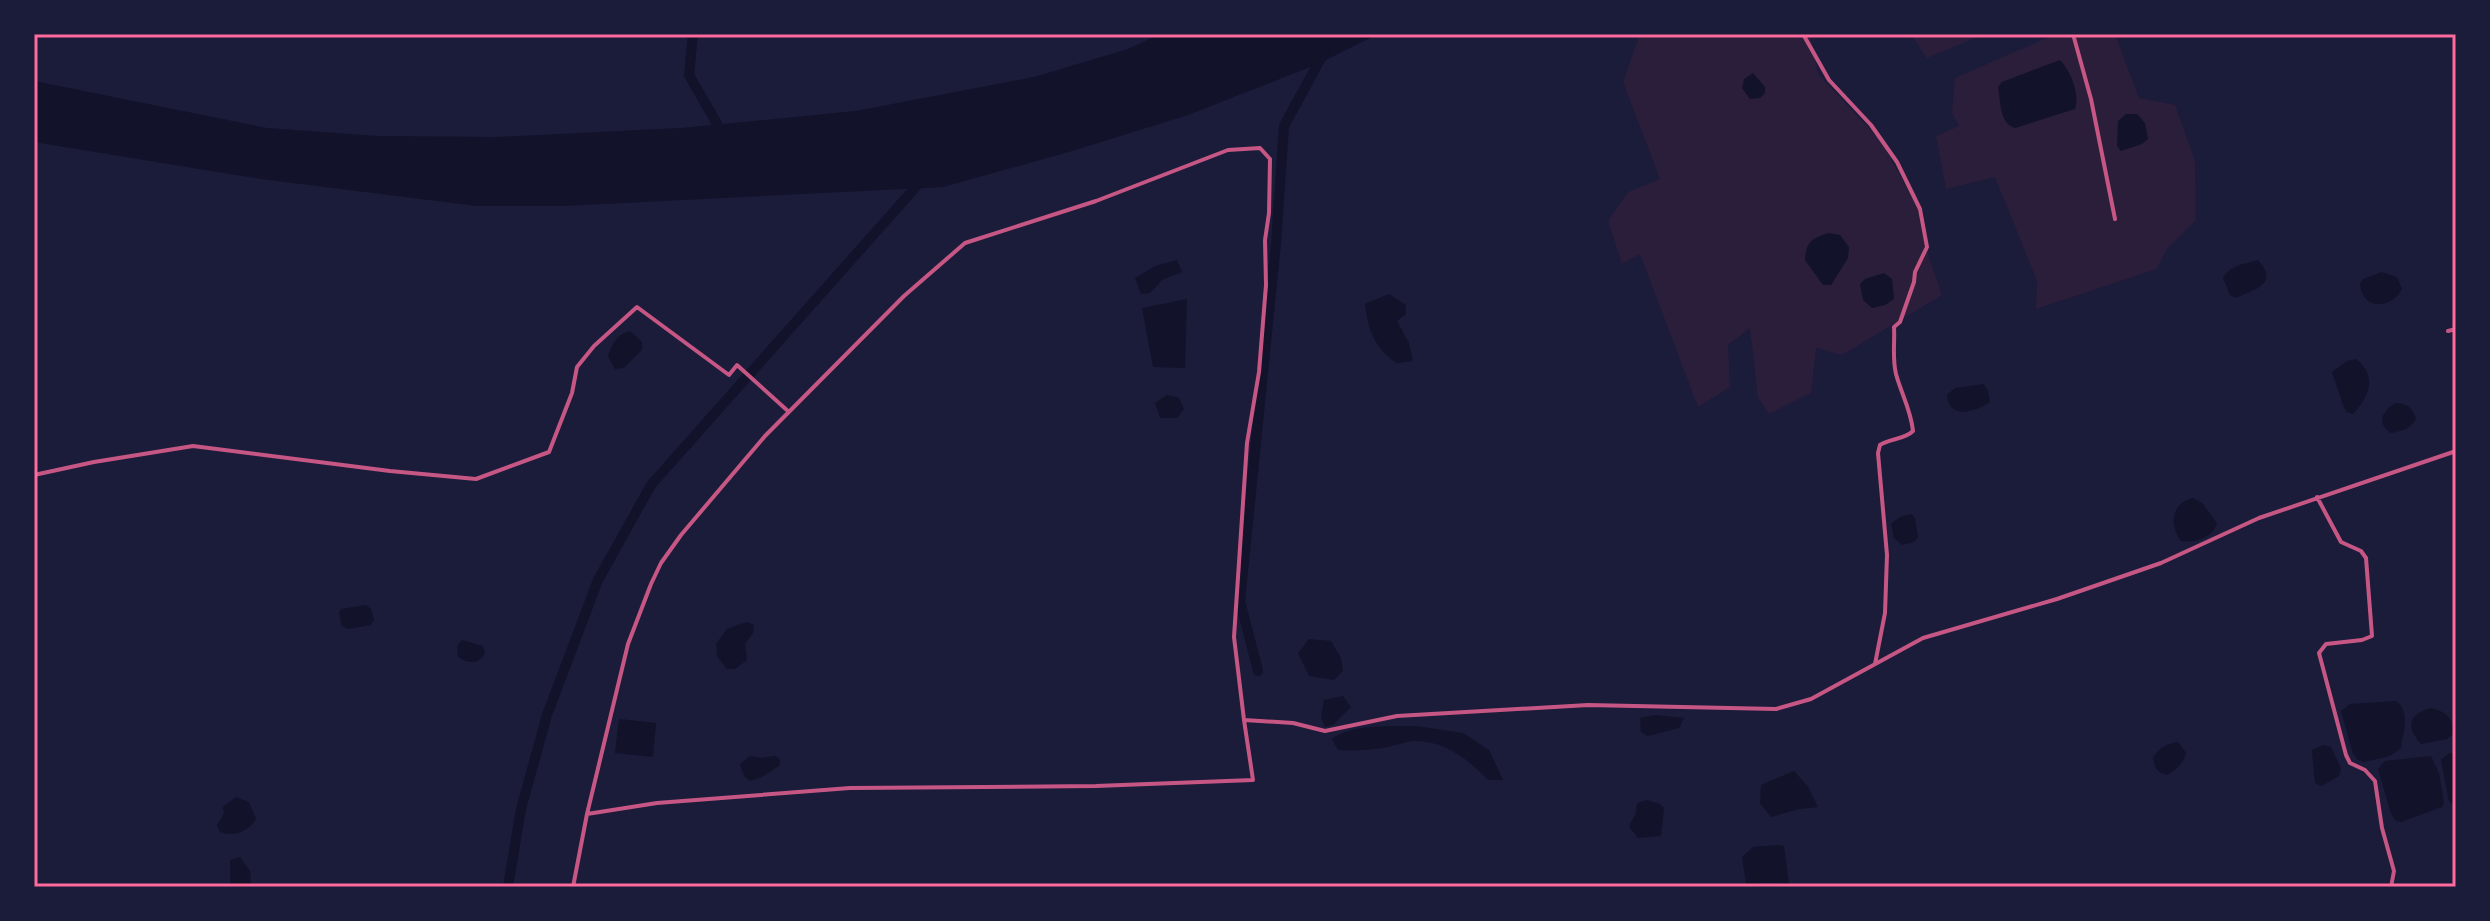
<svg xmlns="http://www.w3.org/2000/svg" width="2490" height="921" font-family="'IBM Plex Sans',sans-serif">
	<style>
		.green { fill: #2a1e3b }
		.water { fill: #12122b }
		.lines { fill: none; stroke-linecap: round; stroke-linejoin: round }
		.canal { stroke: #12122b; stroke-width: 10 }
		.minor { stroke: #c65784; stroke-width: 4 }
		.neatline { fill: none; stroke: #ff6b9d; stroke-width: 3 }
	</style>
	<rect width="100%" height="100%" fill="#1b1b3a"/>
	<path class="green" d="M1640,34H1810L1818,74L1881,141L1919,210L1929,258L1942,295L1842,355L1816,348L1811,393L1769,414L1758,398L1750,328L1728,345L1730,387L1698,407L1640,254L1622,264L1608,221L1628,192L1660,179L1623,82Z
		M1911,34H1985L1927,58Z
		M2056,34H2115L2139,98L2175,105L2195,161L2196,220L2167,249L2157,269L2036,309L2037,281L1995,177L1946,189L1936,136L1959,126L1952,113L1955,78Z"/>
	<path class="water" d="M1160,34H1378L1318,64L1188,115L1072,151L943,187L562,206H477L261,179L34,142V81L267,128L378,136L496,137L681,128L856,111L1034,77L1128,49Z
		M2060,60C2071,71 2080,95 2075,109L2015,128C1999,123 2001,102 1998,87L2002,82Z
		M1753,73L1765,87V93L1760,98L1750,99L1742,88L1744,79Z
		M2126,114H2137L2145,123L2148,139L2142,144L2121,151L2117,146L2118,121Z
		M1829,233L1840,235L1849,247L1848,258L1831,285H1823L1805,260C1806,242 1812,238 1829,233Z
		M1177,260L1182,272L1162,280L1150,293L1141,294L1135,278L1155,266Z
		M2258,260C2280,284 2254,290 2235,298L2230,295L2223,278C2230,265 2245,264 2258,260Z
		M2382,272L2397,277L2402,289C2391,310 2362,310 2360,284L2363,279Z
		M1884,273L1892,279L1894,299L1885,305L1872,308L1863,300L1860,284L1865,279Z
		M1389,294L1406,305V314L1397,321L1409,343L1413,361L1397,363C1375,349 1368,330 1365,304Z
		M1187,299L1185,368L1153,367L1142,308Z
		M630,331L642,342V350L624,368L615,369L608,356C612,344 617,334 630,331Z
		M2356,359C2378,376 2369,397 2353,414L2347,412L2344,408L2332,372L2347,361Z
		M1984,384L1988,391L1990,402C1975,412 1948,420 1947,395L1955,388Z
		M1167,395L1179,398L1184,409L1177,418H1160L1155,403Z
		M2396,403C2408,404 2412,407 2416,419C2409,430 2402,431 2390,433L2383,425L2382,417L2388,408Z
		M2193,498L2202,503L2217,523C2213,538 2195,543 2181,541C2169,525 2171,503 2193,498Z
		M1911,514L1915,518L1918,537L1914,542L1902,545L1894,538L1891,524L1900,517Z
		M366,605L371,609L374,620L371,625L348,629L342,626L339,613L341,609Z
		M747,622L754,625L753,633L745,644L747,660L735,669H727L717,656L716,644L727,629Z
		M1309,639L1331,641L1341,658L1343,671L1334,680L1309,676L1298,653Z
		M462,640L483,646L485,652C480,665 468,664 458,657L457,646Z
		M1343,696L1351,707L1334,724L1325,727L1321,718L1324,700Z
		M2396,701C2411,712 2403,732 2401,748L2390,756L2364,762L2358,760L2353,754L2341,711L2350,704Z
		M2430,708C2445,711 2454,718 2453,734L2447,739L2421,744C2406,727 2408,715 2430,708Z
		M1655,715L1684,718L1679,728L1648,736L1641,732L1640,718Z
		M619,719L656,723L653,757L615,753Z
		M1416,726L1463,733L1489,750L1503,780H1488C1468,759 1444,740 1413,741C1405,742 1396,745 1388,747C1371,750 1355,751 1338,750L1332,739C1353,723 1390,727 1416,726Z
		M2178,742L2186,753C2183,764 2177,769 2167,775C2157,773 2155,768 2153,758C2159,748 2166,744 2178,742Z
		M2323,745L2331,747L2341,768L2339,776L2322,786L2315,783L2312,750Z
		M2449,753H2456V807L2449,801L2441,760Z
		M750,756L761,758L775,756L780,759V765L762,777L750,781L744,776L740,764Z
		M2431,756L2439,773L2444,804L2442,807L2401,822L2396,821L2391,814L2378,769L2385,761Z
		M1794,771L1808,787L1818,807L1799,809L1771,817L1760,803L1761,785Z
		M236,797L249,802L256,819C248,832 234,837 220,832L217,825L224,813L223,807Z
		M1647,800L1660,804L1664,808L1661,836L1638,838L1629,826L1636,813L1637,803Z
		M1779,845L1784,846L1789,884L1764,883L1762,887H1749L1746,883L1742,857L1753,847Z
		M240,857L250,871L251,887H230V860Z"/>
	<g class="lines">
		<path class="canal" d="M693,34L689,75L724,136
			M1258,671L1240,601L1276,243L1284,126L1334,34
			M508,887L521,809L547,715L598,580L651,485L922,180"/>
		<path class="minor" d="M1803,34L1829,80L1871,125L1897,162L1920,209L1927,247L1915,272L1914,282L1900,322L1894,327C1895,343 1892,357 1896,374C1901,393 1911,410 1913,431C1904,440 1890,438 1880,445L1878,453L1887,555L1885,613L1875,664
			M2073,34L2091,99L2115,219
			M2448,331L2456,329
			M34,475L94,462L193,446L390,471L476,479L549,452L572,393L577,367L594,346L637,307L729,375L737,365L789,412
			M2317,497L2341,542L2361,551L2366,558L2372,636L2362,640L2326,644L2319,653L2346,755L2350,763L2365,770L2375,781L2382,828L2394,871L2391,887
			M587,814L657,803L850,788L1096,786L1253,780L1244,720L1293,723L1325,731L1397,716L1588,705L1776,709L1811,699L1923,638L2057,599L2161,563L2259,518L2456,451
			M573,887L587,814L628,644L651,584L661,563L681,535L765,436L904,296L965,243L1096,201L1228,150L1260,148L1270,159L1269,213L1265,240L1266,285L1259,372L1247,443L1234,637L1244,720"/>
	</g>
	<rect width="2490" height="921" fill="none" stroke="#1b1b3a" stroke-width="72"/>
	<rect x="36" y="36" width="2418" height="849" class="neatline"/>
</svg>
